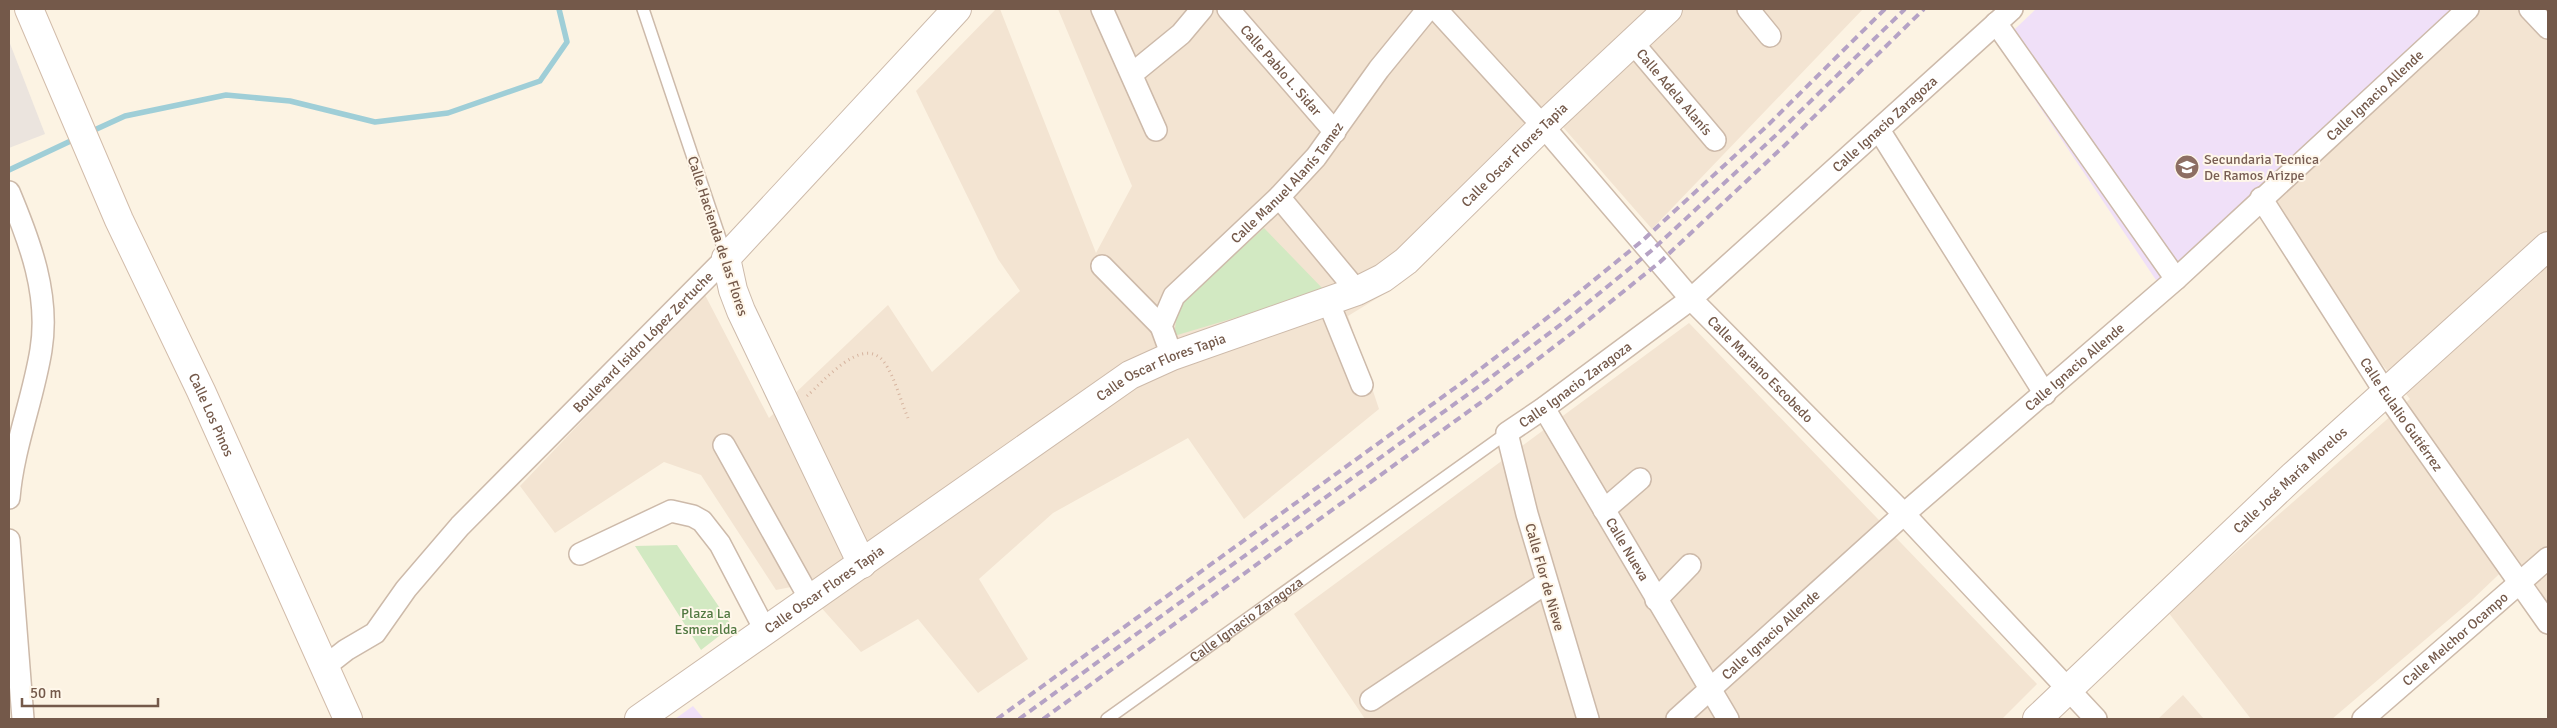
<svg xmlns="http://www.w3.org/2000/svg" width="2557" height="728" font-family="Signika,sans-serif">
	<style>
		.residential { fill: #f3e4d2 }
		.industrial { fill: #ebe4de }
		.education { fill: #f0e0f8 }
		.green { fill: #d2e9c2 }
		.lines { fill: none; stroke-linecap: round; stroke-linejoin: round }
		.stream { stroke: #9fced7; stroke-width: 5.5 }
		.service-casing { stroke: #cdbaaa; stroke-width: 14 }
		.minor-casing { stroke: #cdbaaa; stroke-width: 24 }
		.tertiary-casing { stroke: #cdbaaa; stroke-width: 30 }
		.secondary-casing { stroke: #d2bcaa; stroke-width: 30 }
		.path { stroke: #d6b49f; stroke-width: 3; stroke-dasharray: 1 4; stroke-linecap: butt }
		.service { stroke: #fff; stroke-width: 11 }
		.minor { stroke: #fff; stroke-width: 21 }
		.tertiary { stroke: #fff; stroke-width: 28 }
		.secondary { stroke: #fff; stroke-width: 28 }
		.rail { stroke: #b5a2c5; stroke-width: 4; stroke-dasharray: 8 5; stroke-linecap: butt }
		.labels { text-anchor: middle; stroke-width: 4; stroke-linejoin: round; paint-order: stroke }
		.street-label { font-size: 14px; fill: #74594a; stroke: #fff7ea }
		.education-label { font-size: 14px; fill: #785e54; stroke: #fff7ea; text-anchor: start }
		.park-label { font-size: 14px; fill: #527942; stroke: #fff7ea }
	</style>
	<rect width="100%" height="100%" fill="#fcf3e3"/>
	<path class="residential" d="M996,9H1000L1096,253L1132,186L1058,9H1863L1652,229L1562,126L1384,294L1348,316L1379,409L1244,519L1188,438L1053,513L979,579L1028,659L978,693L918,619L861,652L801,585L776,590L701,475L664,462L555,533L520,486L704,293L769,418L888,305L932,372L1020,291L998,259L916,91Z
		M2477,9H2548V604L2516,558L2473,599L2332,719H2251L2168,612L2410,399L2254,206Z
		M1689,323L2037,684L2002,719H1365L1294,614Z
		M2183,695L2204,719H2158Z"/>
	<path class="industrial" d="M9,41L45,134L9,148Z"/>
	<path class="education" d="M2036,9H2463L2162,289L1998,45Z
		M693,706L704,719H675Z"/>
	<path class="green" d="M1264,228L1325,291L1174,336L1178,305Z
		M677,545L732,626L701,650L635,546Z"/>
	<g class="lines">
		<path class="stream" d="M90,132L125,116L226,95L290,101L375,122L448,113L540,81L567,42L559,9
			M9,170L77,138"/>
		<defs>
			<g id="service">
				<path d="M643,9L726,256"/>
				<path id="s1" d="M1107,719L1507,433"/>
			</g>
			<g id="minor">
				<path d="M1102,9L1156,130"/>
				<path id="s2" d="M1228,9L1335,132"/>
				<path id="s3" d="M1436,9L1543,126L1691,299L1904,514L2096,719"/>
				<path d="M1748,9L1770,36"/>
				<path d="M2530,9L2548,28"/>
				<path d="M1996,23L2176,279"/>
				<path id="s4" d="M1633,43L1715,140"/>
				<path d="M1132,74L1181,34L1202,9"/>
				<path d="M1879,130L2045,394"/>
				<path d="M9,192C30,242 50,295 41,350C33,400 13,448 9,498"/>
				<path d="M1279,197L1357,291"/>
				<path id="s5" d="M2261,198L2385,392L2548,623"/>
				<path d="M1102,266L1161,326"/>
				<path d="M1328,301L1362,385"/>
				<path id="s6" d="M1172,356L1161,326L1174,296L1279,197L1316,157L1379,69L1428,9"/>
				<path id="s7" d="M1544,408L1728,719"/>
				<path d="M724,445L810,599"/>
				<path d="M1604,510L1640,479"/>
				<path d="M9,540L23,719"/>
				<path d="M580,554L671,511L693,516L702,521L720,544L765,630"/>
				<path d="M1656,600L1690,565"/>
				<path id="s8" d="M323,668L346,650L375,633L406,589L460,526L726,258"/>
				<path d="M1371,700L1546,583"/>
				<path id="s9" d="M1588,719L1527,514L1507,433L1544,408L1691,299L2012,9"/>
				<path id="s10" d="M1677,719L1904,514L2176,279L2468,9"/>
				<path id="s11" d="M2363,719L2548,558"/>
			</g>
			<g id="tertiary">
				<path d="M862,564L741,311L733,290L726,258L957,9"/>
				<path id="s12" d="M639,719L1130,375L1172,356L1357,291L1383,278L1406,261L1543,126L1668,9"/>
				<path id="s13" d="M2037,719L2293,476L2548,246"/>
			</g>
			<g id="secondary">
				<path id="s14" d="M29,9L119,220L201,391L348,719"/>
			</g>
		</defs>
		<use href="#service" class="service-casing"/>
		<use href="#minor" class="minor-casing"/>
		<use href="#tertiary" class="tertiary-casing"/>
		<use href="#secondary" class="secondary-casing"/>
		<path class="path" d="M807,396C824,381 863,334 884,362C894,375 901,402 908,418"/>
		<use href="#service" class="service"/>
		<use href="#minor" class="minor"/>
		<use href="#tertiary" class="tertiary"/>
		<use href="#secondary" class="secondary"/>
		<path class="rail" d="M997,719L1470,377L1556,311L1642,241L1766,127L1885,9
			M1019,719L1478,387L1564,322L1651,251L1775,136L1905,9
			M1043,719L1487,398L1572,333L1660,262L1785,145L1924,9"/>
	</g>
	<defs>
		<symbol id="school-disc" viewBox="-11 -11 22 22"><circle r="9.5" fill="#8d6e63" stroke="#fff7ea"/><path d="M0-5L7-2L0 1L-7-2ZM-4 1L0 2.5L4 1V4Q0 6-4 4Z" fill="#fff"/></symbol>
	</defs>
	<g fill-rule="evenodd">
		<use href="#school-disc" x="2173" y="153" width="28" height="28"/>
	</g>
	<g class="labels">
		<g class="street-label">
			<text dy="5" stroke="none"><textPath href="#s2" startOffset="81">Calle Pablo L. Sidar</textPath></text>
			<text dy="5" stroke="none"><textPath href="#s4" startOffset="64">Calle Adela Alanís</textPath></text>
			<text dy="5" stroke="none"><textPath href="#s10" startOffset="936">Calle Ignacio Allende</textPath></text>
			<text dy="5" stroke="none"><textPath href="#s9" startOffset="786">Calle Ignacio Zaragoza</textPath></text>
			<text dy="5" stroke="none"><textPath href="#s12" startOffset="1051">Calle Oscar Flores Tapia</textPath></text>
			<text dy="5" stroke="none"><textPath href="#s6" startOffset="225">Calle Manuel Alanís Tamez</textPath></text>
			<text transform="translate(718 236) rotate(72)" y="5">Calle Hacienda de las Flores</text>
			<text dy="5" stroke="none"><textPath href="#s8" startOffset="459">Boulevard Isidro López Zertuche</textPath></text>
			<text dy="5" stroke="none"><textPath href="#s10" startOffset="531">Calle Ignacio Allende</textPath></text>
			<text dy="5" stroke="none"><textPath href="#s12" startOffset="631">Calle Oscar Flores Tapia</textPath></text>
			<text dy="5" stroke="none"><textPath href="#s3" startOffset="485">Calle Mariano Escobedo</textPath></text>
			<text dy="5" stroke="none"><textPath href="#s9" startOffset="381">Calle Ignacio Zaragoza</textPath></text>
			<text dy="5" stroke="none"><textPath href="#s5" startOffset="258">Calle Eulalio Gutiérrez</textPath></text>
			<text dy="5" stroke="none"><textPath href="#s14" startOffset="445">Calle Los Pinos</textPath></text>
			<text dy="5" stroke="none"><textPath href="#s13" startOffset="348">Calle José María Morelos</textPath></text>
			<text dy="5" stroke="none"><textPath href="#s7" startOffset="164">Calle Nueva</textPath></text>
			<text transform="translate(1545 577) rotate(74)" y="5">Calle Flor de Nieve</text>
			<text dy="5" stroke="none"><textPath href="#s12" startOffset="226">Calle Oscar Flores Tapia</textPath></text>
			<text dy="5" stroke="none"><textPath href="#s1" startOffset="171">Calle Ignacio Zaragoza</textPath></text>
			<text dy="5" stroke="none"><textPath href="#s10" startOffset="126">Calle Ignacio Allende</textPath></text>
			<text dy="5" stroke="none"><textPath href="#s11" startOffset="122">Calle Melchor Ocampo</textPath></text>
		</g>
		<g class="education-label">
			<text x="2204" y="164">Secundaria Tecnica<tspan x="2204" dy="16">De Ramos Arizpe</tspan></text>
		</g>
		<g class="park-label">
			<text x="706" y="618">Plaza La<tspan x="706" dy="16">Esmeralda</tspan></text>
		</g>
	</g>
	<rect width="2557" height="728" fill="none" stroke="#74594a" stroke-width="20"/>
	<path d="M22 698v8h136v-8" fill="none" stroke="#74594a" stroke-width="2.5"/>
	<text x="30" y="698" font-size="15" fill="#74594a" stroke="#fff7ea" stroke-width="4" paint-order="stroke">50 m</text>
</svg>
